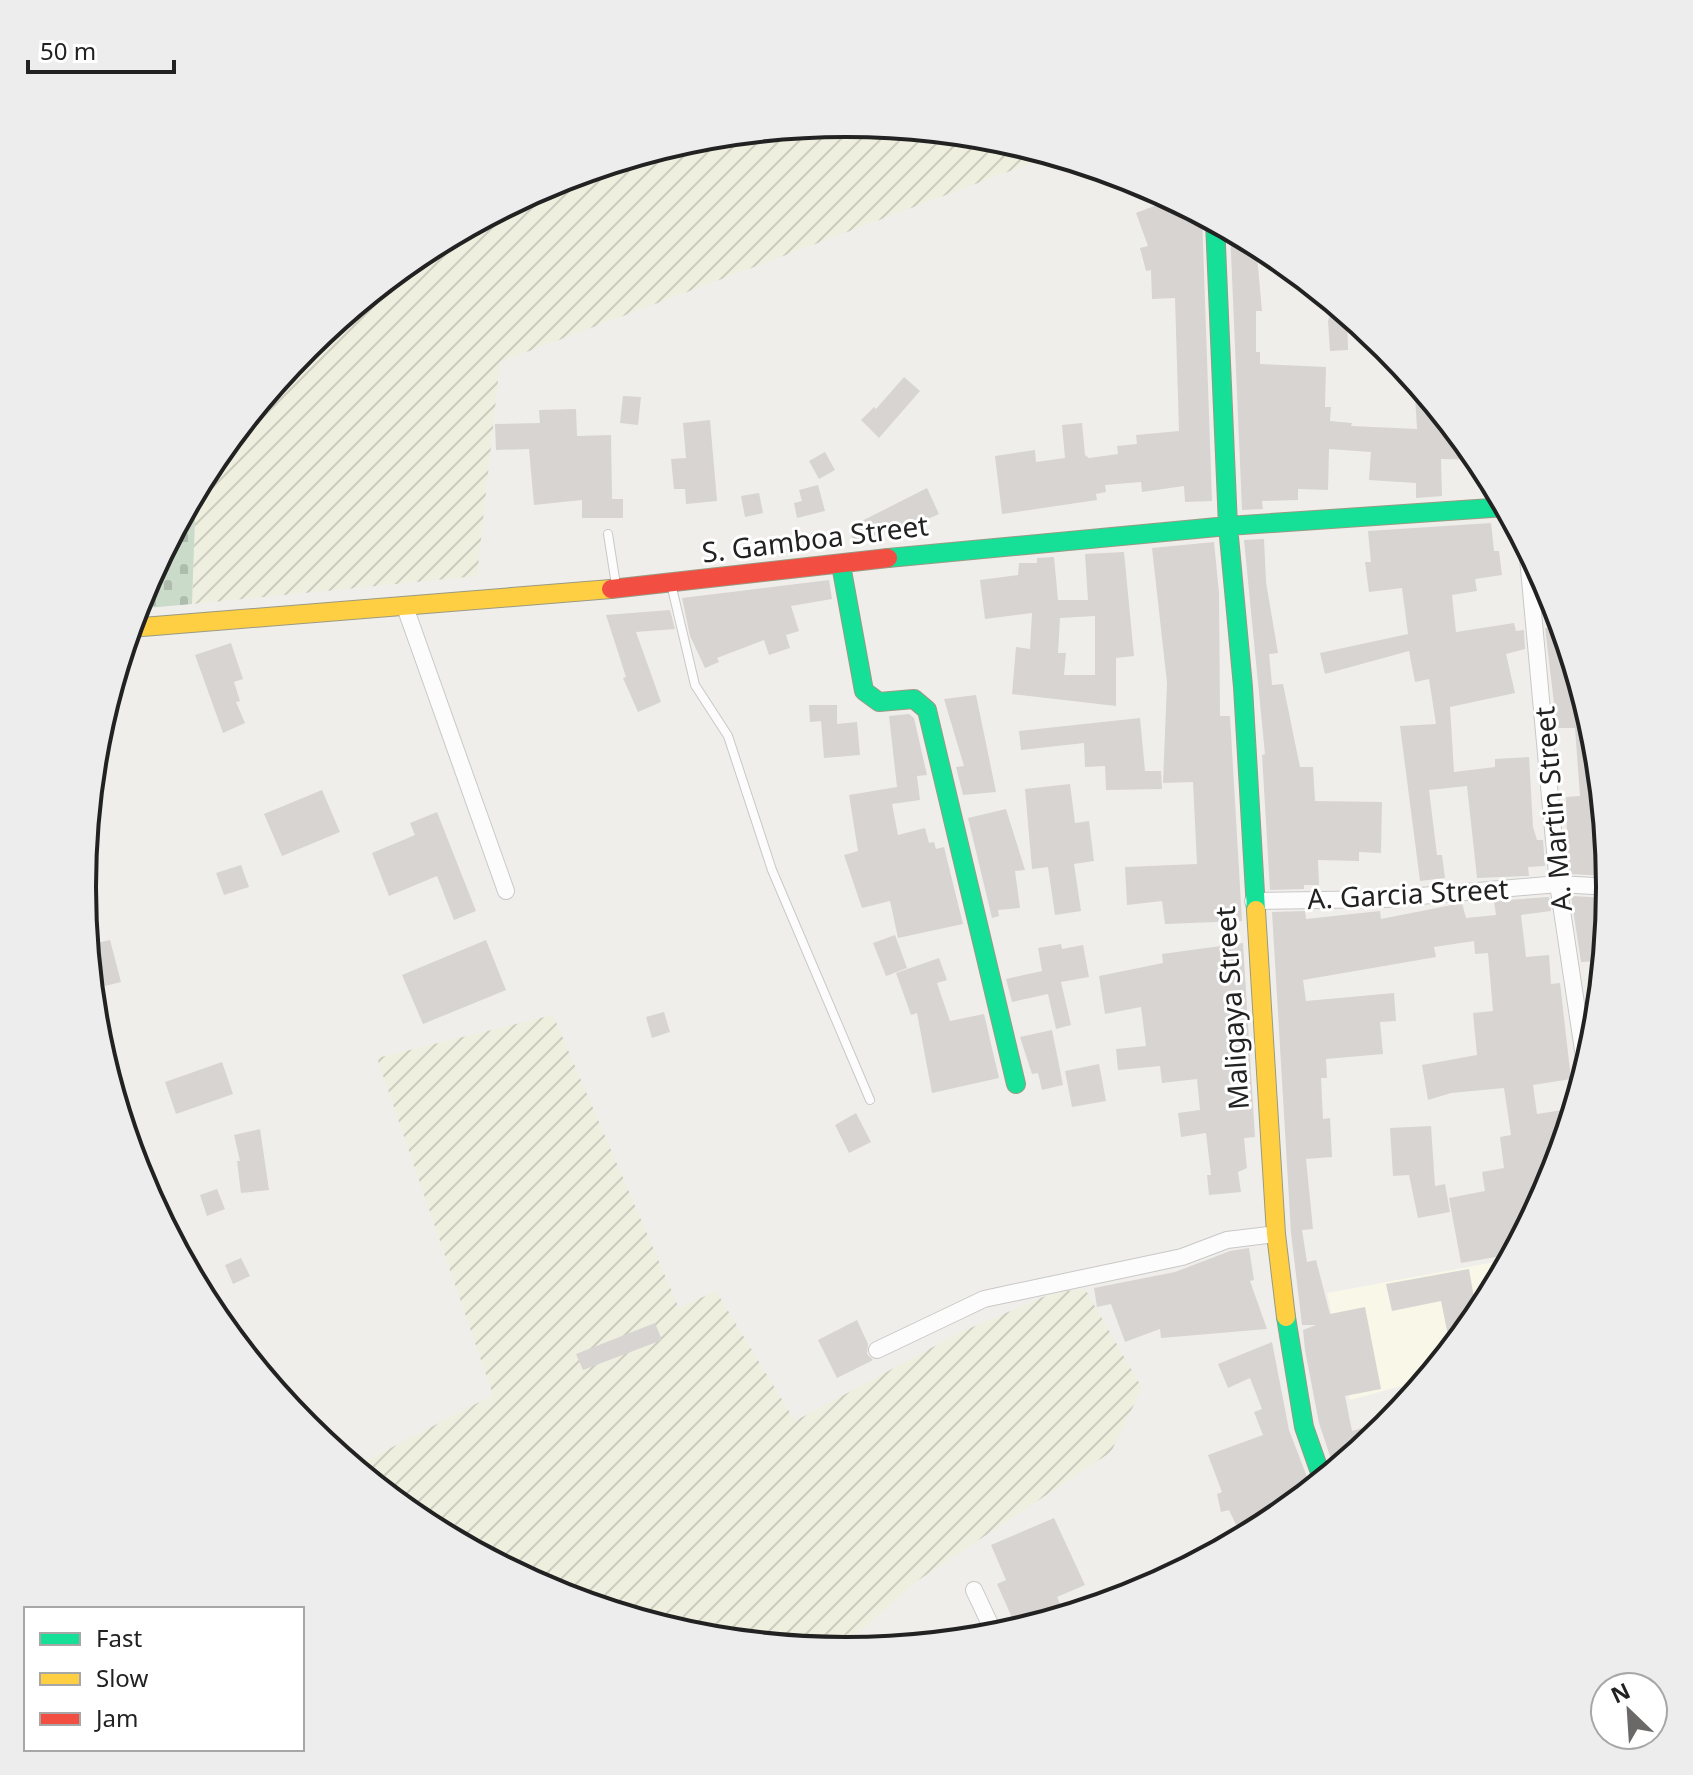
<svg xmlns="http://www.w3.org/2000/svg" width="1693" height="1775" font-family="'Noto Sans',sans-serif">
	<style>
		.education { fill: #f8f7e8 }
		.farmland { fill: url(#farmland-furrows) }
		.cemetery { fill: url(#cemetery-stones) }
		.building { fill: #d7d4d2; fill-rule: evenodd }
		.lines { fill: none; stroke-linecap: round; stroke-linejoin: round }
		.lane-casing { stroke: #c9c8c7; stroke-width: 10 }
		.street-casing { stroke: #c9c8c7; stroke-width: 18 }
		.fast-casing { stroke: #999a82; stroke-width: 20 }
		.slow-casing { stroke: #999a82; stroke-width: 20 }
		.jam-casing { stroke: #999a82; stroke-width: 20 }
		.lane { stroke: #fdfcfc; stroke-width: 8 }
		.street { stroke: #fdfcfc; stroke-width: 16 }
		.fast { stroke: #16e098; stroke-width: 18 }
		.slow { stroke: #ffcf43; stroke-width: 18 }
		.jam { stroke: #f24e42; stroke-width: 18 }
		.labels { text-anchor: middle; stroke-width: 6; stroke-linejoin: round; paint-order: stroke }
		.street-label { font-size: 28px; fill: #222; stroke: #fff }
		.rim { fill: none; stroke: #222; stroke-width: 4 }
	</style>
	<defs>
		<pattern id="farmland-furrows" width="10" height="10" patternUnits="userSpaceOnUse" patternTransform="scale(2)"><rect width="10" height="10" fill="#efefdf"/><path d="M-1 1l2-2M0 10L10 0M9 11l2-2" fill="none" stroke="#cdcdbf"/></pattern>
		<pattern id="cemetery-stones" width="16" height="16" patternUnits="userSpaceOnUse" patternTransform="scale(2)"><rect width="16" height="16" fill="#cadbca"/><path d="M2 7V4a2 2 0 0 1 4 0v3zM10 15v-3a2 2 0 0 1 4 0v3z" fill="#adbcad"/></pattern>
	</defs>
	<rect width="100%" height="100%" fill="#f0eeeb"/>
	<path class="education" d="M1511,1259L1482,1313L1408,1402L1401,1386L1350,1400L1327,1293Z"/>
	<path class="farmland" d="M847,123L996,138L1053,155L500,362L477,576L192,604L196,491L211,462L306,347L422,252L554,181L698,138Z
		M553,1015L679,1308L716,1291L795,1421L961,1332L1055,1292L1085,1289L1142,1388L1111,1452L917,1581L838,1651L697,1637L554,1594L421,1523L354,1467L493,1395L377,1058Z"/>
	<path class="cemetery" d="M196,491L192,604L136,609L140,595Z"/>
	<path class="building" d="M1172,199L1202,215L1212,501L1185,502L1184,486L1142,492L1141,482L1105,485L1106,492L1096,494L1097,500L1002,514L995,456L1035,450L1036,462L1065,458L1062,425L1082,423L1085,455L1089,458L1118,454L1117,446L1137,444L1136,435L1179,431L1175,298L1152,299L1151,270L1146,271L1140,248L1148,246L1136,213Z
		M1230,230L1256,244L1262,311H1256V352H1260V364L1326,367L1325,407H1331L1330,421L1352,423L1351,426L1417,429L1414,380L1480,460L1441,459L1442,496L1416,498V483L1369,480L1371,452L1329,449L1328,490L1298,489V500L1262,501L1263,509L1242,510Z
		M1334,303L1347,314L1348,350L1330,351L1328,321Z
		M904,377L920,391L879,438L861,420L874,407L876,409Z
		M623,396L641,397L638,425L620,423Z
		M576,409L577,436L611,435L612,499H623V518H582V500L534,505L529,449L496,450L495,424L540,423L539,410Z
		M710,420L717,501L686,504L685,489H674L671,459L686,458L683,423Z
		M825,452L835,470L819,479L809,461Z
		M818,485L825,511L797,518L794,503L802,501L799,490Z
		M927,488L939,514L889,536L887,530L855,544L848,528Z
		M759,493L763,513L745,517L741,496Z
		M1491,523L1494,551H1499L1502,575L1475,579L1477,591L1452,595L1456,632L1514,623L1516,631L1524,630L1525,649L1506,654L1515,693L1450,707L1454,772L1495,767V759L1529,757L1533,827L1537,840H1543L1545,866L1528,867L1529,876L1477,878L1467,786L1429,790L1437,855H1442L1445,878L1420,881L1400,726L1436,724L1429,679L1415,682L1409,651L1325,674L1320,653L1408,634L1402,588L1369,592L1365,562H1371L1368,531Z
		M1264,539L1266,582L1278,653L1269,654L1272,685L1283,684L1300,767H1313L1315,801L1382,802L1381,853L1359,852V861L1318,860L1319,885H1304V889L1270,890L1262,755L1265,754L1244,540Z
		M1214,542L1219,593L1220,716H1230L1242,921L1165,924L1162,901L1127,905L1125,867L1197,864L1193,782L1163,783L1167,683L1152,548Z
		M1124,552L1134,656L1116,658V706L1012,694L1016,647L1030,649L1032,613L985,619L980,580L1018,575L1019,563H1037V558L1054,557L1058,600H1088L1085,554ZM1095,616V675H1064L1066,653H1058L1060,618Z
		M829,580L832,599L791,606L799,631L786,635L790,648L769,655L764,640L717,658L719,662L705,668L690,636L682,598Z
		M670,610L675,629L636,632L661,702L638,712L623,678L626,677L606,615Z
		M1562,626L1596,739L1608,876L1568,874L1566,797L1580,796L1575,728H1557L1545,628Z
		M231,643L243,679L234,682L240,701L236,702L245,723L223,733L195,655Z
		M976,695L996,792L963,795L956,767L964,766L944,699Z
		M809,705H837V724L857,722L860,755L824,758L821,721L810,722Z
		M909,714L914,718L927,775L917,776L920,800L892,804L898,835L925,828L929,843L934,842L936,849L944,847L963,924L898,938L890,901L862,908L844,855L858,851L849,795L897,787L889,716Z
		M1140,718L1145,771H1161L1162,789L1106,790L1105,766L1085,767L1084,743L1021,750L1019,731Z
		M1070,784L1075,823L1089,821L1094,861L1074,864L1081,911L1055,915L1048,867L1032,869L1025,789Z
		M322,790L340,832L282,856L264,814Z
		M1006,809L1025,870L1015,871L1020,908L998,910L999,916L992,918L968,818Z
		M437,812L476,911L454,920L437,876L389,896L372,853L415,835L410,823Z
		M241,865L249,887L224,895L216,873Z
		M1571,896L1610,898L1604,961L1581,962Z
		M1549,897L1551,911L1521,915L1526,957L1549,955L1551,984L1560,983L1571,1079L1533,1085L1537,1114L1569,1109L1571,1120L1553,1180L1513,1254L1461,1263L1449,1198L1485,1191L1482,1172L1504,1168L1500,1137L1511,1135L1504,1088L1451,1093L1428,1100L1422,1065L1477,1055L1473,1013L1493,1011L1488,953L1475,954L1474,941L1434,947L1436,957L1303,980L1306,1001L1394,993L1396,1021L1380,1022L1383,1054L1326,1059L1327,1078H1321L1323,1119L1330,1118L1332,1157L1306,1159L1313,1229L1302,1230L1307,1262L1316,1260L1330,1314L1365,1307L1381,1389L1345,1396L1352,1431L1395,1419L1335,1471L1319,1423L1305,1350L1303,1330L1316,1325H1302L1291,1233L1272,912L1305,911L1306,919L1380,911L1381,919L1462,903L1466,918L1496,915L1494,901Z
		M895,935L907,968L886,976L873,943Z
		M110,940L121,982L92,989L88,945Z
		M486,940L506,990L423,1024L402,975Z
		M1243,943L1255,1137L1244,1138L1247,1168L1238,1172L1241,1192L1209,1195L1207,1175H1211L1206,1133L1181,1137L1178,1113L1200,1110L1197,1079L1162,1083L1160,1066L1118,1070L1116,1049L1146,1046L1141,1007L1105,1014L1099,976L1163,963L1162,954Z
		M1061,944L1062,949L1083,945L1089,977L1061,982L1071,1025L1056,1029L1048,994L1012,1002L1006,979L1042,971L1038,948Z
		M939,958L947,980L937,983L950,1021L984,1014L999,1078L932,1093L917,1013L911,1015L896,973Z
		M664,1012L670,1032L652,1038L646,1017Z
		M1052,1030L1063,1085L1042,1090L1038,1073L1032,1074L1020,1037Z
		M222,1062L233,1094L176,1114L165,1082Z
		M1099,1064L1106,1101L1072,1107L1065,1071Z
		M856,1113L871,1142L849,1153L835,1125Z
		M1431,1126L1435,1186L1445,1184L1450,1212L1418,1218L1409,1175L1393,1176L1390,1128Z
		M260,1129L269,1190L241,1193L237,1161H240L234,1135Z
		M217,1189L225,1209L207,1216L200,1195Z
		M1249,1248L1254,1280L1250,1281L1267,1329L1161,1338L1160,1329L1125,1342L1111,1304L1097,1307L1094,1288L1175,1272L1230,1251Z
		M241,1258L250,1276L233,1284L225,1265Z
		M1469,1269L1474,1298L1491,1295L1451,1350L1441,1301L1392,1311L1386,1284Z
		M857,1320L868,1344L867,1354L873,1360L837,1378L818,1340Z
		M655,1323L662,1340L583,1370L576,1354Z
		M1272,1342L1289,1430L1312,1490L1291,1507L1263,1514L1268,1525L1243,1539L1229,1510L1221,1512L1217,1494L1222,1492L1208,1455L1263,1435L1254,1412L1262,1409L1250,1378L1228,1388L1218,1364Z
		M1054,1518L1085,1585L1057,1597L1065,1616L1018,1631L997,1584L1006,1580L991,1545Z"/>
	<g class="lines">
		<defs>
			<path id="lane" d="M608,534L616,585
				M672,588L695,685L728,736L772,870L870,1100"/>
			<path id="street" d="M1527,547L1558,884L1586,1070
				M405,607L506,891
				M1253,901L1386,899L1558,884L1611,887
				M877,1350L984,1299L1182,1257L1227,1240L1276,1234
				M974,1590L996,1637"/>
			<path id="fast" d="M1215,222L1228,526L1243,687L1256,910
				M888,558L1228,526L1506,507
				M841,565L864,691L879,702L914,699L927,710L1016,1084
				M1286,1317L1304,1427L1323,1481"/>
			<path id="slow" d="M130,628L611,589
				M1256,910L1276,1234L1286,1317"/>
			<path id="jam" d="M611,589L888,558"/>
		</defs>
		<use href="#lane" class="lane-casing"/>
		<use href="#street" class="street-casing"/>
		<use href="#fast" class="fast-casing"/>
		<use href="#slow" class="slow-casing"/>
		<use href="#jam" class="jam-casing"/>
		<use href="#lane" class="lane"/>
		<use href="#street" class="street"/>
		<use href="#fast" class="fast"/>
		<use href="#slow" class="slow"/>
		<use href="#jam" class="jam"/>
	</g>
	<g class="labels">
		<g class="street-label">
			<text transform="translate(815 539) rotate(-7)" y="10">S. Gamboa Street</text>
			<text transform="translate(1553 809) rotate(-95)" y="10">A. Martin Street</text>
			<text transform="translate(1408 894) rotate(-3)" y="10">A. Garcia Street</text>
			<text transform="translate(1232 1008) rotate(-94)" y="10">Maligaya Street</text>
		</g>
	</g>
	<path d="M0 0H1693V1775H0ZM96 887a750 750 0 1 1 1500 0a750 750 0 1 1-1500 0Z" fill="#ededed" fill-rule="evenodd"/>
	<path class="rim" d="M96 887a750 750 0 1 1 1500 0a750 750 0 1 1-1500 0Z"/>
	<rect x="24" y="1607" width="280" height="144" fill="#ffffff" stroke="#a7a7a7" stroke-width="2"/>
	<rect x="40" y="1633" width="40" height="12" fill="#16e098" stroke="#a7a7a7" stroke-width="2"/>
	<text x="96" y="1647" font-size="24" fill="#222222">Fast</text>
	<rect x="40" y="1673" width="40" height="12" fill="#ffcf43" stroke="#a7a7a7" stroke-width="2"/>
	<text x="96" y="1687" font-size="24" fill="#222222">Slow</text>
	<rect x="40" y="1713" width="40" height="12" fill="#f24e42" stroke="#a7a7a7" stroke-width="2"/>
	<text x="96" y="1727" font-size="24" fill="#222222">Jam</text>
	<g transform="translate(1629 1711) rotate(335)"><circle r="38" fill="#ffffff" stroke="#a7a7a7" stroke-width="2"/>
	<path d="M0-6L14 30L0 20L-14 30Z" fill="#6a6968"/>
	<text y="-12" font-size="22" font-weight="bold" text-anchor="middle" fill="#222222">N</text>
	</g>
	<path d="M28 60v12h146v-12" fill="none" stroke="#222222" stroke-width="4"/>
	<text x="40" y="60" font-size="24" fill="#222222" stroke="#ffffff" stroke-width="6" paint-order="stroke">50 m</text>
</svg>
